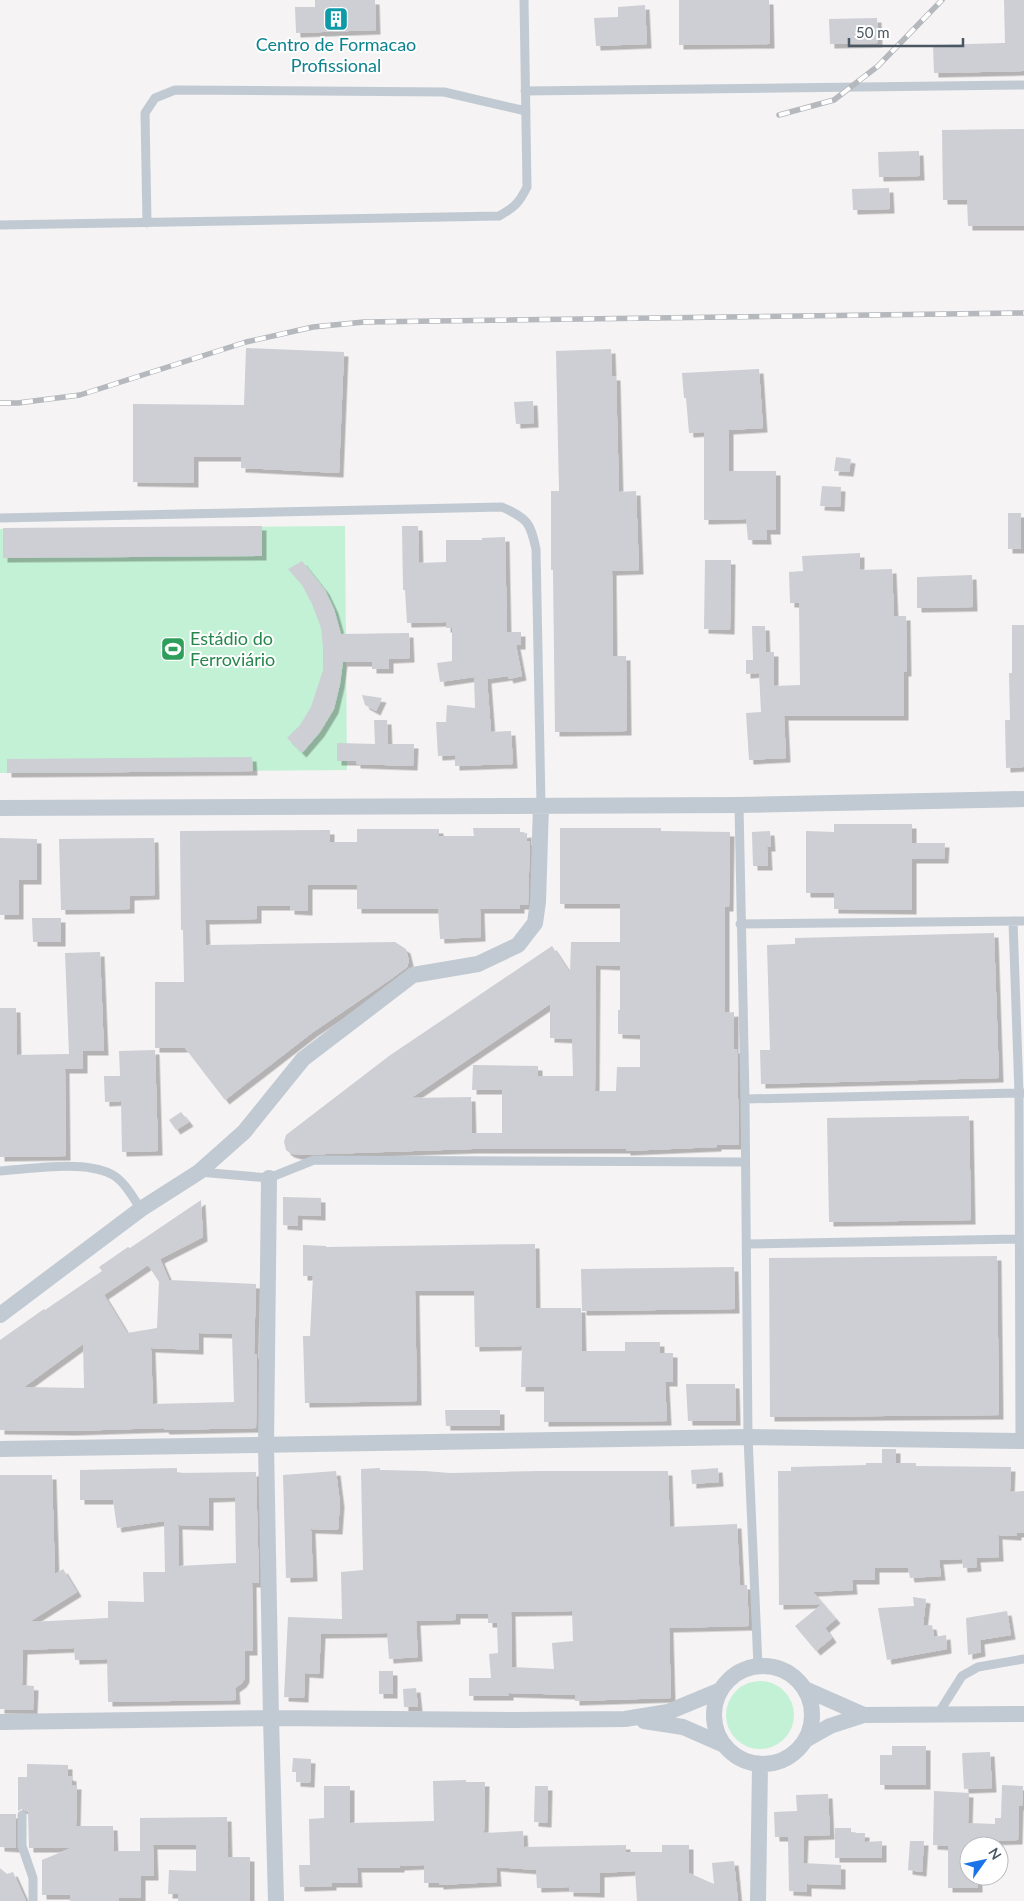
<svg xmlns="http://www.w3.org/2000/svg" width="1024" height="1901" font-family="Lato,sans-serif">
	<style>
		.green { fill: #c3f1d5 }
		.building { fill: #cdcfd5; fill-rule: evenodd; filter: url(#shadow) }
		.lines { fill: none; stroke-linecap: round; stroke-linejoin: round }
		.service { stroke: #c1cad2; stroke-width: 9 }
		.minor { stroke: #c1cad2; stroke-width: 16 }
		.rail-casing { stroke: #b5b8bd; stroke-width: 5.5 }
		.rail { stroke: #fff; stroke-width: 4; stroke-dasharray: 11; stroke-linecap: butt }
		.labels { text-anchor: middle; stroke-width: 4; stroke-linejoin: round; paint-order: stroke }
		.culture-label { font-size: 18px; fill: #0d838f; stroke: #fff }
		.leisure-label { font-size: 18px; fill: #27864d; stroke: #fff; text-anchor: start }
	</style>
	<defs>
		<filter id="shadow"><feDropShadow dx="4.5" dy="4.5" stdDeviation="0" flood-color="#0004"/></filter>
	</defs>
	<rect width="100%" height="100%" fill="#f5f3f3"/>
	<path class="green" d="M345,526L347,770L0,773V529Z
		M726 1715a34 34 0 1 1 68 0a34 34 0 1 1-68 0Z"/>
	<path class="building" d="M315,0H375L376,30L296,33L295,7H315Z
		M679,0H769L770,44L679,45Z
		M1004,0H1024V71L934,73L933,45L1005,43Z
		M645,5L647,44L596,46L594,18L618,17V7Z
		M877,18L878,43L830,44L829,19Z
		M1024,129V226H968L967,200H943L942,130Z
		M919,151L920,176L879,177L878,152Z
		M889,188L890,209L853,210L852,189Z
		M246,348L344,352L339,473L241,468V457H194V483L133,482V404L244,405Z
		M611,349L612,376H616L619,492L636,491L639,570L612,571L613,656H626L627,731L555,732L553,570H551V491H559L556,351Z
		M759,369L763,428L729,430V471H776V530H766L767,540H748L746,519L704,520V432L689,433L686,398H684L682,373Z
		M533,401L534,423L516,424L514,402Z
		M836,457L851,459L849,472L834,471Z
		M822,486L841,487L840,507L820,506Z
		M1008,513H1021V549H1008Z
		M262,526V556L3,558V528Z
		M402,526H418L419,563L446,562V540H482V538L505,537L507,632H521V645H516L522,676L509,679L508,676L487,679L491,732L511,731L513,764L455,766V755L438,756L436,722H446L447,705L475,708L474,677L440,682L437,663L452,661V628H446V622L407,623L405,590H403Z
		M860,553V570L892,569L894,616H906L907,672H904V716H784L786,758L749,760L746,713L761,712L759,673L746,674V660H753L752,626H765L766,652H774V686L800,685L799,603H790L789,572L803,571L802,556Z
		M705,560H731L730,630L704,629Z
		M302,561L325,590L334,609L341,634L409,633L410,658L389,659V669H372V662H343L340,684L334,709L320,732L302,753L287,738L300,725L311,707L323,670V648L321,628L312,604L302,585L288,569Z
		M972,575L973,607L917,608V577Z
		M1012,625H1024V767L1006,768L1005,720H1010L1009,673H1012Z
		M362,695L382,698L376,711L365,705Z
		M374,720H387L388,744H414L413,766L356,764V761H337V743L375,744Z
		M252,757L253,771L7,773V759Z
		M834,824H912V843H945L944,859H912V910L834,909V893H806V831L834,832Z
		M473,828H520V834L527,833V841H530L528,905H520V909H480L481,937L440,939L438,909H357V885H308V911L290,910V906H257V919L205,920L206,945L395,942L406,949L409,961L407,967L391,979L313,1032L225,1100L185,1048H155V982H184L183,930H181L180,831L330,830V842H357V829H439V836H474Z
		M560,828H661V831L730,832L729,907H725V1013L734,1012V1049H737L739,1145H717V1147L626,1151V1149H472L297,1155L290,1153L286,1150L284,1142L286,1135L389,1056L552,946L570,973L571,942H620V904H560ZM596,965L620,966V1010H618V1034L640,1035V1067H617L616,1091H595ZM550,1004V1038L572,1039L573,1076H538V1066L473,1065L472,1090H502V1133H472L471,1097L411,1098Z
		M770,831L771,847H767L768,866H753L752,832Z
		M0,838L37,839V880H19V915H0Z
		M154,838L155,895L130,896V909L61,910L59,839Z
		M32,918H61V942H33Z
		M994,933L999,1078L761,1084L760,1050H770L767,945L795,944V938Z
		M100,952L104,1051H83V1069H65L66,1156L0,1157V1008H16L17,1055L69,1054L65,953Z
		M155,1050L158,1151L122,1152L121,1101L105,1102L104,1076H120L119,1051Z
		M181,1112L189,1122L176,1130L169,1120Z
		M969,1116L971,1220L829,1222L827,1118Z
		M283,1197L321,1198V1216L298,1215V1226L283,1225Z
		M201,1200L203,1237L160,1259L169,1280L256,1284L254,1354H257L256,1428L165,1430L164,1428L72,1431L0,1430V1340L44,1309L45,1310L102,1271L99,1267L128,1247L130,1248ZM148,1265L159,1282L157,1328L127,1333L104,1295ZM199,1333L232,1334L234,1402L153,1404L151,1348L199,1350ZM83,1344L84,1388L24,1387Z
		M535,1244L536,1308H581L582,1351H625V1342H660V1353H673V1382H665L667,1421L544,1422V1387H521L522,1346L475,1347L474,1291H415L417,1401L305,1403L303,1336H310L313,1276H303V1245L326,1246V1247Z
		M997,1256L999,1415L770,1417L769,1258Z
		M734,1267L735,1309L582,1311L581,1269Z
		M686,1384H735L736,1421H688Z
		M445,1410H500V1426H446Z
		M882,1449H896V1463H916V1466L1011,1467L1010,1492L1024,1491V1533H1017V1536L998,1535L999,1557L976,1558L977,1567L963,1568L962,1559L939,1560L941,1576L910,1578L908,1568H875V1580H852L853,1590L813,1592L836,1619L825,1628L832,1638L816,1651L795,1626L822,1604L779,1605L778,1471H791V1467L866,1465V1463H882Z
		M177,1468V1473L256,1472L259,1583H252L253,1651H245V1678L242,1683L235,1688L236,1700L108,1702L107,1659L75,1660L74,1648L23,1650L22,1685L34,1686L33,1710L0,1709V1475H52L55,1574L63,1569L77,1592L29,1622L108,1618V1601L144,1602L143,1572H165L164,1521L117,1528L113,1500H80V1470ZM235,1497L236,1563L179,1566L178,1525L209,1526V1498Z
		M380,1468V1470L425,1471L450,1473L541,1471H668L670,1527L737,1524L740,1585H747L749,1626L669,1628L671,1698L575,1701V1695L509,1693V1696H469V1678H491L489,1654L498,1653L497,1623H488V1614H456V1620L416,1621L418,1657L389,1659L387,1633L321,1634L319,1674L305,1673L304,1698L284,1697L288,1617L342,1619L341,1572L363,1570L361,1469ZM572,1611L573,1641L552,1643L554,1669L512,1667L511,1612Z
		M718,1468L719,1482L692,1484L691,1470Z
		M336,1471L340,1503L338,1530L311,1529L313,1577L286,1578L283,1475Z
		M913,1597L926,1599L923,1626L932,1625L934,1637L946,1635L947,1649L887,1660L878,1608L914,1606Z
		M1007,1611L1011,1635L980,1640L981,1652L968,1655L966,1618Z
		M379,1671H393V1694H379Z
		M416,1688L418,1707H404L403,1689Z
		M892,1746H926V1785H880V1755H892Z
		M990,1752L992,1788L964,1789L962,1753Z
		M293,1758L311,1759L310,1783L296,1782V1772H292Z
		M27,1764L68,1765V1776L72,1777V1785H77L76,1826H113L114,1851H140V1818L227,1817L228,1857H250V1901H178V1894H168L169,1870L196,1871V1845H153L154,1876H141V1898H119V1901H70V1895H42V1860L71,1848H29L28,1812L22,1809L18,1811V1777H27Z
		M466,1780V1782H485L484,1833L523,1831L524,1847L626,1845V1852H662V1845H689V1873L714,1884L712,1863L734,1861L738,1901H637L635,1871L600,1873V1893L569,1892V1887L537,1888L536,1870L496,1867L497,1882L439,1885V1883H424V1865L400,1866V1868H357L358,1883H332V1886L300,1887L299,1865H310L309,1819L324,1818V1786H350V1823L434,1821L433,1781Z
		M1002,1785L1023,1786L1022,1806H1019L1018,1840L986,1841L985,1846H969V1876H978V1888H948V1846L933,1845L934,1791L969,1793L968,1823L995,1824V1818H1001Z
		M535,1786H548L547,1823L534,1822Z
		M828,1794L830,1835L804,1836L803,1863L841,1865V1885L807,1884V1892L789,1891L788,1837H775L774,1812L797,1811L796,1795Z
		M0,1814H16V1848L0,1847Z
		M835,1828H851V1833H865V1842L882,1841V1858H835Z
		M910,1841H924L922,1872L908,1870Z
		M0,1868L7,1874L13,1872L26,1901H0Z"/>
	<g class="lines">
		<path class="service" d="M525,91L1024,85
			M147,223L145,113L155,98L175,90L444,92L526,111
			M0,225L499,216C515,207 519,203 527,187L524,0
			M0,518L502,507C528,519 530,522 536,549L541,805
			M739,805L745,1099L748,1437L758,1666
			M1013,921L1019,1094L1020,1441
			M740,924L1024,921
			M745,1099L1023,1093
			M0,1171C31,1169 83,1160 111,1174C124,1180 133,1198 141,1209
			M199,1172L269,1178L314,1160L745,1162
			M747,1244L1019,1239
			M938,1714L962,1676L978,1667L1024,1659
			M22,1815V1846L33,1878V1901"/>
		<path class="minor" d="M0,808L739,805L1024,799
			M269,1178L266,1445L271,1718L276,1901
			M0,1315L141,1209L199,1172L244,1132L303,1059L413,975L478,964L518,945L535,923L538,902L541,805
			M0,1449L748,1437L1024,1441
			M714 1715a49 49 0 1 1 98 0a49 49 0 1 1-98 0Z
			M805,1689L864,1715
			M644,1721L683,1727L724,1745
			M0,1722L271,1718L513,1720L625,1719L668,1712L721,1690
			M807,1739L830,1726L864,1715L1024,1714
			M758,1901L760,1765"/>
		<defs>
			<path id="rail" d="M779,115L834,100L878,66L942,0
				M0,403H18L80,395L246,342L313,327L364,322L1024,313"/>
		</defs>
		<use href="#rail" class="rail-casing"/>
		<use href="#rail" class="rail"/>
	</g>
	<defs>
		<symbol id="building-square" viewBox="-11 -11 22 22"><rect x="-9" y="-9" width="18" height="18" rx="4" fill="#0f9aa8" stroke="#fff"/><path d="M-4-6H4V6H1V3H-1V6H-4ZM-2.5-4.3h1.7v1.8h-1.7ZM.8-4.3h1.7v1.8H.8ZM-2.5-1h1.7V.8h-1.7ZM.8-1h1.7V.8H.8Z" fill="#fff"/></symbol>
		<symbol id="stadium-square" viewBox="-11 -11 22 22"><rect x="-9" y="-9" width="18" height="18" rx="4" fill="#2e9e5b" stroke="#fff"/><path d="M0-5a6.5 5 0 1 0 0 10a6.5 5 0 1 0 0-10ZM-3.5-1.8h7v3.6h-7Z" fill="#fff"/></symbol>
	</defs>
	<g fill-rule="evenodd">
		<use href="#building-square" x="322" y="5" width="28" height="28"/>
		<use href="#stadium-square" x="159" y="635" width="28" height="28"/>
	</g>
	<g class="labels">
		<g class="culture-label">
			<text x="336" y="51">Centro de Formacao<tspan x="336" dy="21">Profissional</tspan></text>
		</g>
		<g class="leisure-label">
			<text x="190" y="645">Estádio do<tspan x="190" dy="21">Ferroviário</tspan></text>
		</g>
	</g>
	<g transform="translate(984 1861) rotate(57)"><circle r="24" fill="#ffffff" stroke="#b7bbc0"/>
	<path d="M0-4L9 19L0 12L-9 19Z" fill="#1a73e8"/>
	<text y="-8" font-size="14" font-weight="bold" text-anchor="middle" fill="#4a5661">N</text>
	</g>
	<path d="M849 38v8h114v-8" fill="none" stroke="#4a5661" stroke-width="2.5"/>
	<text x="856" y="38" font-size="15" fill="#4a5661" stroke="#ffffff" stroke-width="4" paint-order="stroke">50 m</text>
</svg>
